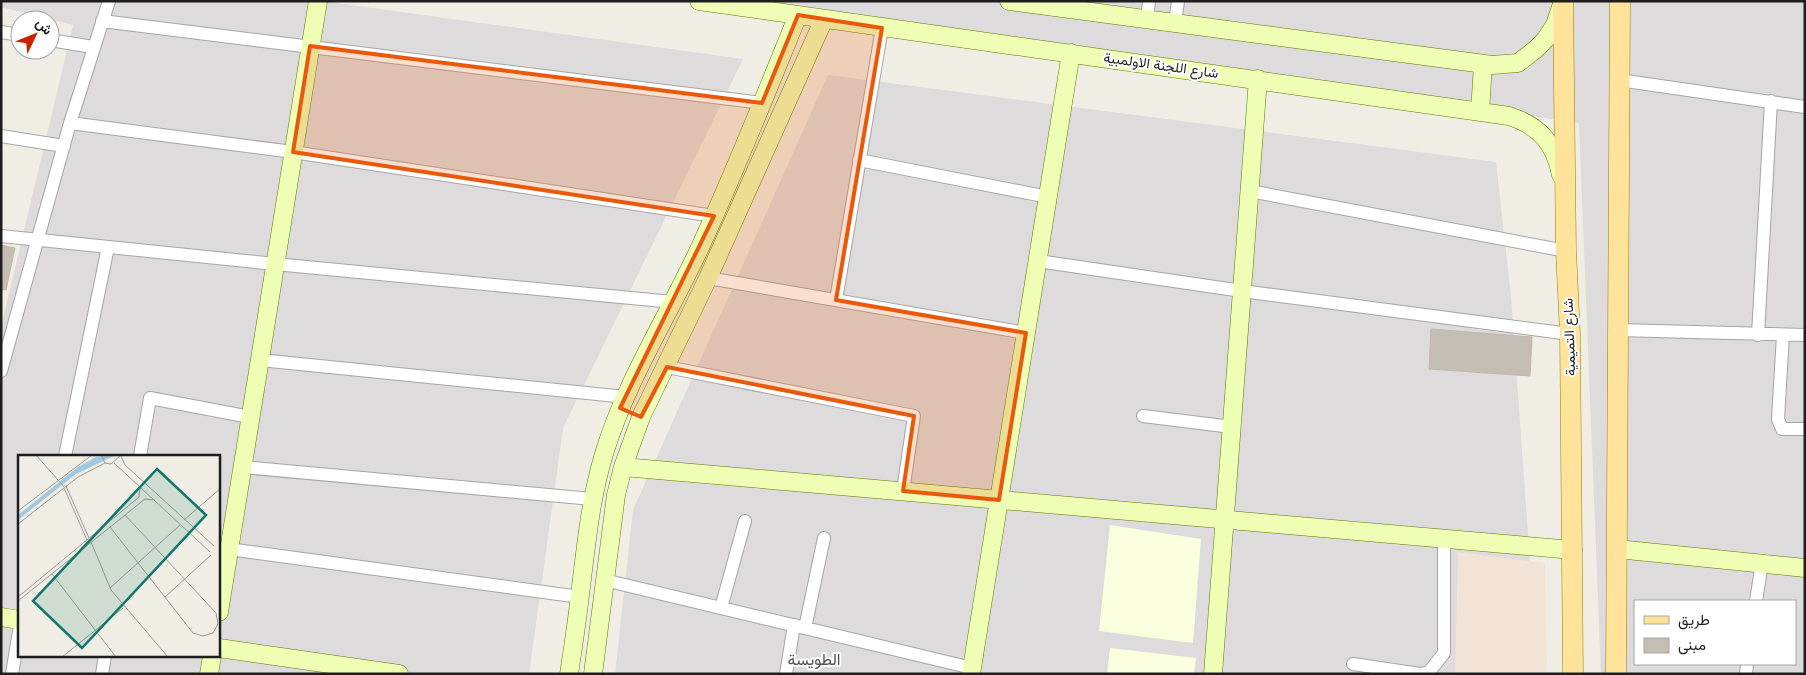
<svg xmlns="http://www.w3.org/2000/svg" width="1806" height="675" font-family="Arial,Vazirmatn,sans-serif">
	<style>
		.residential { fill: #dddbdb; fill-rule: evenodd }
		.education { fill: #faffde }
		.military { fill: #f3e2d6 }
		.building { fill: #c4bdb3; stroke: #c3b7a5 }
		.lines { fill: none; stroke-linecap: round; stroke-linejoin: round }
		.street-casing { stroke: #a5a5a5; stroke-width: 14 }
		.secondary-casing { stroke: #5a7b00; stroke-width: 19 }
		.primary-casing { stroke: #997e00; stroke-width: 21 }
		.street { stroke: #fff; stroke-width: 12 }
		.secondary { stroke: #effeb4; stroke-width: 18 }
		.primary { stroke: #ffe39a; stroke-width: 20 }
		.marked { fill: #e8590c; fill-opacity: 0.2; stroke: #e8590c; stroke-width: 4; stroke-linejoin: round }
		.labels { text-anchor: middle; stroke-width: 4; stroke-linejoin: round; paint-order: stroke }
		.street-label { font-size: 14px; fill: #1e1e1e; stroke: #fff }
		.quarter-label { font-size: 16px; fill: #515151; stroke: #fff }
		.inset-road { fill: none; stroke: #9c9b95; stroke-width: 1 }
		.view { fill: #0f766e; fill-opacity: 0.15; stroke: #0f766e; stroke-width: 2.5 }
		.inset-edge { fill: none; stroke: #1e1e1e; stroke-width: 2.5 }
	</style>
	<rect width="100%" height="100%" fill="#f0eee4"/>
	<path class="residential" d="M1,1H322L743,59L563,428L529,674H1V327L73,25L1,7ZM19,456H219V656H19Z
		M761,1H1805V674H1601L1579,123ZM1635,601H1795V664H1635Z
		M828,75L1496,162L1511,296L1538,674H615L633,510Z"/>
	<path class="education" d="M1110,525L1201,539L1193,643L1099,631Z
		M1110,648L1196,658L1194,674H1107Z"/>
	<path class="military" d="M1458,552L1545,563L1547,674H1455Z"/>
	<path class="building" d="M1,245L15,248L6,290L1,289Z
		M1431,329L1532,337L1530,376L1429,369Z"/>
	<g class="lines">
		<defs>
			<path id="street" d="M1147,20L1149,1
				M102,21L762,103
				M1175,23L1178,1
				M1,32L20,35
				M50,40L93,47
				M1619,80L1805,107
				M70,123L293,152L714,216
				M1,136L64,146
				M859,160L1048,197
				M1250,191L1566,251
				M1,236L275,264L673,302
				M1038,261L1242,291L1570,334
				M708,278L1026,333
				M836,300L882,28
				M1618,330L1805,335
				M1758,335L1771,101
				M1783,335L1778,419L1782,429H1805
				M260,360L626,397
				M667,367L914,416L903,491
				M1,371L70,123L109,1
				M1143,416L1232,427
				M65,456L108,247
				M140,456L150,398L250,417
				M242,467L592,499
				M229,549L580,597
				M604,580L972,668
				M1756,601L1762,563
				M721,608L745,521
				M805,628L824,538
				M1353,664L1420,674
				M12,674L19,631
				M102,674L105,656
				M786,674L794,625
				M1421,674L1429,672L1444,653V539
				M1746,674L1747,664"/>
			<path id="secondary" d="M699,1L1509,116C1540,126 1555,144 1561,175
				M1009,1L1492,65L1518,63L1536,49L1545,40L1555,25L1561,7
				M1480,112L1483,64
				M623,467L1573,550
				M1617,549L1805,568
				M219,612L318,1
				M1,617L19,620
				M219,648L399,674
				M209,674L212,656
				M569,674C573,648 577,621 580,595C586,547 590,500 604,454C625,384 665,321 696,256C733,177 765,96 798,15
				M593,674L616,495L623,467L641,417L708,278L824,19
				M971,674L1071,53
				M1213,674L1258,79"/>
			<path id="primary" d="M1563,1L1566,251L1570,334L1573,674
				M1616,674L1620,1"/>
		</defs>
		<use href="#street" class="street-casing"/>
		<use href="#secondary" class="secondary-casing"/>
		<use href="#primary" class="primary-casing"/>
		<use href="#street" class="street"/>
		<use href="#secondary" class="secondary"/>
		<use href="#primary" class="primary"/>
	</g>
	<path class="marked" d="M798,15L882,28L836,300L1026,333L999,500L903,491L914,416L667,367L641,417L620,408L714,216L293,152L310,46L762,103Z"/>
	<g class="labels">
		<g class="street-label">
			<text transform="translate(1161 65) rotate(8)" y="5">شارع اللجنة الاولمبية</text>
			<text transform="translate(1569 337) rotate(-92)" y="5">شارع التميمية</text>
		</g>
		<g class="quarter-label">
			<text x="814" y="665">الطويسة</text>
		</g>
	</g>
	<g transform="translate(18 455)">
		<rect width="202" height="202" fill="#f0eee4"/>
		<path d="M98,0L58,19L0,65V60L60,12L78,2Z" fill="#a1c8e1"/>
		<path class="inset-road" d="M18,0L47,33M83,0L87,8L93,9L103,0M103,1L107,10L196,91M96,8L192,97M48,31L71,83M46,33L69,85M0,56L74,0M166,65L203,33M0,69L60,22L87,8M92,72L175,178L185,181L195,178L200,169L198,158L107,60M73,87L93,135L150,202M34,119L98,202M92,133L162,70M0,142L121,42L122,32M147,142L193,100M0,146L127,44L137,45M44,202L105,153"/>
		<path class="view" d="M139,14L188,60L64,193L15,146Z"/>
		<rect width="202" height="202" class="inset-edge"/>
	</g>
	<rect width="1806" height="675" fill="none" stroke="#1e1e1e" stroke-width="5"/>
	<rect x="1634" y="600" width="162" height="65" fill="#ffffff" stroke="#a5a5a5"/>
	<rect x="1644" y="616" width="25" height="8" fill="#ffe39a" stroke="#a5a5a5"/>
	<text x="1678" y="625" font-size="15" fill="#1e1e1e">طريق</text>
	<rect x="1644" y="638" width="25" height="15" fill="#c4bdb3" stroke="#a5a5a5"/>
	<text x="1678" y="650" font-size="15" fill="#1e1e1e">مبنى</text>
	<g transform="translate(35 35) rotate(47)"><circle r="24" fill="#ffffff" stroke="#a5a5a5"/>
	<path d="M0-4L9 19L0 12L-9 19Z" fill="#cd2000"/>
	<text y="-8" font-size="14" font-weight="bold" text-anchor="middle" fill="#1e1e1e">ش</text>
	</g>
</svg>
